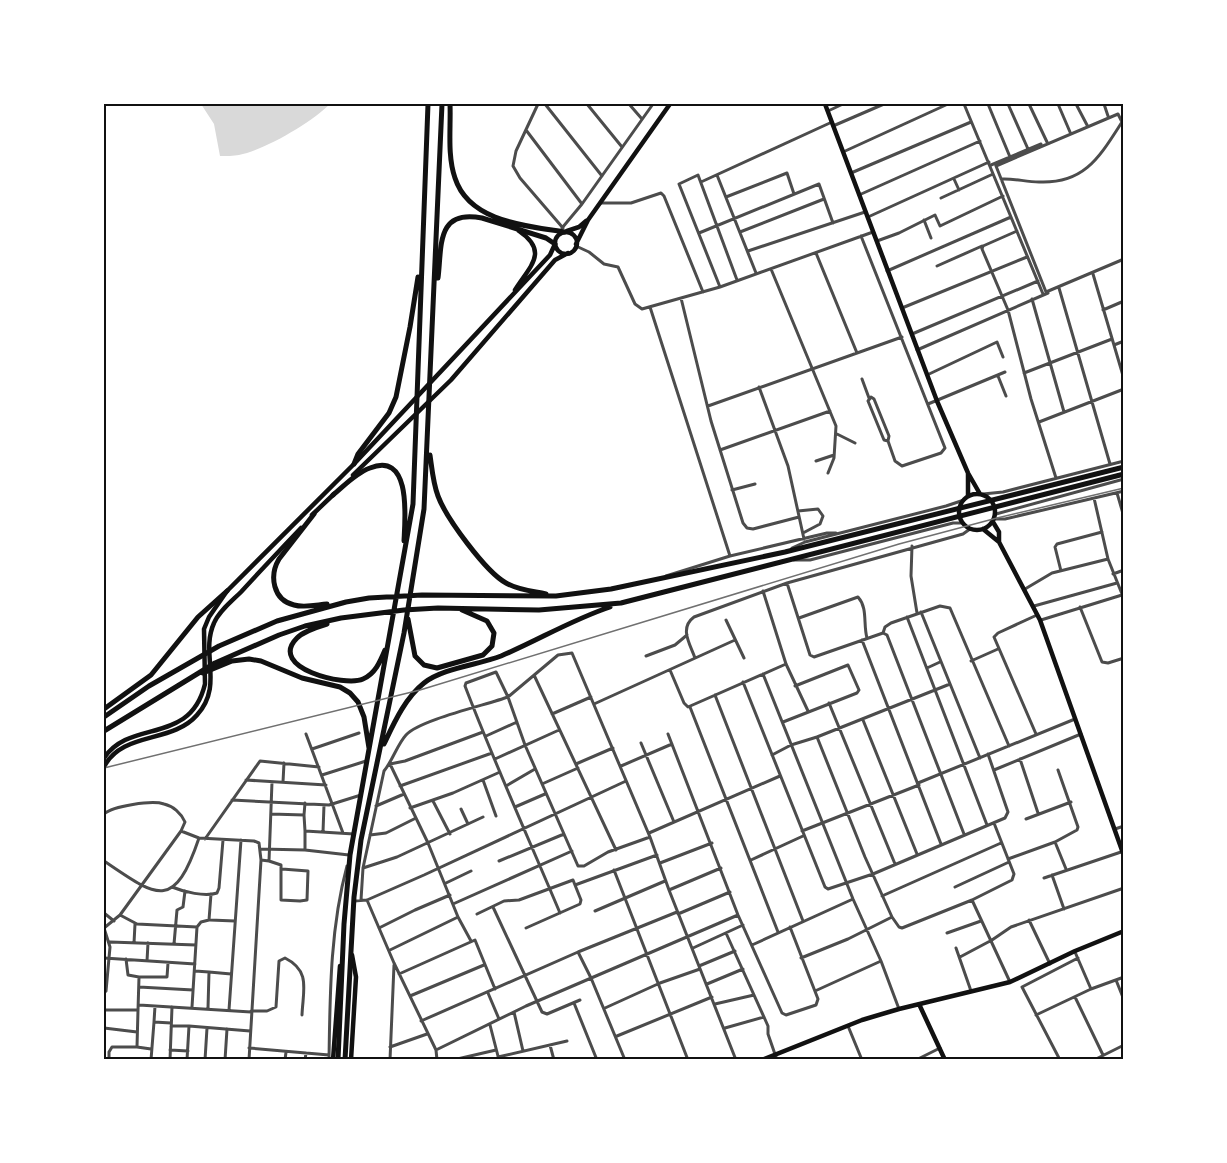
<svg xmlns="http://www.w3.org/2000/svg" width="1227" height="1163" font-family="'Times New Roman',serif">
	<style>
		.water { fill: #d9d9d9 }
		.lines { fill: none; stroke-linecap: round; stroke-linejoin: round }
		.minor { stroke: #4c4c4c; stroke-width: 3 }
		.secondary { stroke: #111; stroke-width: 4.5 }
		.trunk { stroke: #111; stroke-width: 5 }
		.rail { stroke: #707070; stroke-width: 1.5 }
		.neatline { fill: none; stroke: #111; stroke-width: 2 }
	</style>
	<rect width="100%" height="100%" fill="#fff"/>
	<path class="water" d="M201,104H330C312,122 265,150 239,155C234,156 226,156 220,156L214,124Z"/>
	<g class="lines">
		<path class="minor" d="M538,104L516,151L513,166L520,178L563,228
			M545,104L602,176
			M587,104L622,147
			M629,104L642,119
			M964,104L1043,294
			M988,104L1010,157
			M1008,104L1028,149
			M1029,104L1047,142
			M1058,104L1070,132
			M1076,104L1087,125
			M1104,104L1108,116
			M828,111L843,104
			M1123,121L1124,108
			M833,126L884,104
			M1124,126L1118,114L996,166L1046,292L1124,259
			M526,130L582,204
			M843,152L948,104
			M991,165L1041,144
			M851,173L971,122
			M717,175L756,273
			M954,179L959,190
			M1001,179C1013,178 1026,182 1039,182C1085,184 1100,156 1122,122
			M701,182L832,122
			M859,195L980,141
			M726,197L787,173L794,194
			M941,198L993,174
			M601,203H631L661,193L664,196L703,292
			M868,217L989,162
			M924,220L931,238
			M562,228L582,204L653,104
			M1017,231L983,246L982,249L1008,310L1031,399L1056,478
			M740,232L824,199
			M699,233L819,184L833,223
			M861,236L945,448L941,453L902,466L895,461L888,441
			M877,241L899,233L935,215L940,226L1003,196
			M576,246L589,252L604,264L618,267L635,304L642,309L720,287L873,232
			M748,251L865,212
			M816,253L857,353
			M937,266L982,246
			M771,269L836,426L834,458L828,473
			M887,271L1011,217
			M1093,274L1124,379
			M720,287L679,184L698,175L737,280
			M1059,288L1110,464
			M681,298L711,421L743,523L747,528L753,529L799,517
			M1032,299L1064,412
			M650,307L730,556
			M902,308L1027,257
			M1103,310L1124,301
			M912,334L1038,281
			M1114,345L1124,341
			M917,350L1048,293
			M1024,373L1112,339
			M927,375L997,342L1003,357
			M998,376L1006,396
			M862,379L869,398
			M759,387L788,466L804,539
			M871,397L874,399L889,436L888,441L884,440L868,401Z
			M928,404L1005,372
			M708,406L902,337
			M1039,422L1124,389
			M837,434L855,443
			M720,450L830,411
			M816,461L834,455
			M732,490L755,484
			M1117,493L1124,517
			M983,494L1003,492L1124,461
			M1094,498L1108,559L1124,599
			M798,511L818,509L823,516L820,524L803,533
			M996,514L1124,479
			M995,519H1005L1124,491
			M912,546L911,576L917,613
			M792,548L805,542L946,506L964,500
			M794,560H810L953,523H963
			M1061,571L1055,547L1057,544L1102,532
			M1113,574L1124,570
			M666,576L730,556L827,533H836
			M787,583L810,655L814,657L883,633L887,635L964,834
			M1025,589L1052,573L1108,559
			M763,591L786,664L808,711
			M1034,606L1117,583
			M1080,607L1102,662L1108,663L1124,658
			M921,612L980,758
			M907,617L987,825
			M799,618L858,597C868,608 863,624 867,638
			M726,620L744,658
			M1041,620L1122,595
			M883,633L885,627L891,623L940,606L950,608L1009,746
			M862,640L941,844
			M646,656L675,645L687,635
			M695,658C690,644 679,628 694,617L787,583L963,534L970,529
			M971,661L998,649
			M927,668L940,662
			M670,670L684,703L688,707L786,664
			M763,674L853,899L881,961L899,1009
			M534,675L616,850
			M743,682L825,887L828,889L873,874L1005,818L1008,812L988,754
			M715,695L803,921
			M829,703L895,864
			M594,704L735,640
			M690,707L778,932
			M552,714L591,697
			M863,720L917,854
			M783,722L857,693L859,690L848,665L795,686
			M306,734L343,833
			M668,734L738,915L782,1013L786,1015L816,1005L818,999L790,927
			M1036,734L994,637L998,633L1037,615
			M486,736L517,722
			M817,737L865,857L892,917L899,927L902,928L972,900L1012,880L1014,874L994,823
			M641,743L674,822
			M312,749L359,733
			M772,755L791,745L817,737L950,684
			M495,759L559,730
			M1020,759L1038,813
			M576,764L613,748
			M621,766L672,744
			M994,770L1081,734
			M322,775L366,761
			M246,780L326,785
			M483,780L496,816
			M283,782L284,763
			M918,783L1075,719
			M542,784L578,768
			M400,786L492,753
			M506,786L535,769
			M232,800L329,805L361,795
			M433,801L450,834
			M376,806L404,794
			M515,807L545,794
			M410,808L453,793L500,772
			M461,809L468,824
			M104,814C113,806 152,800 164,804C173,806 181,813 185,822L181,831
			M271,814L304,815L305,831L354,834
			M304,815L305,803
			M1026,819L1071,802
			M1115,829L1124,826
			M802,831L919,785
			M323,832L324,805
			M649,833L780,776
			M370,835L386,833L416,818
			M650,837L608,852L584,866H578L525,745L508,697L558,655L572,653L650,837L669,890L736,1060
			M205,839L260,761L319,767
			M1055,842L1066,869
			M261,849L305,850L349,855
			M305,850V831
			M1008,859L1055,842L1077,830L1078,827L1058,770
			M261,860L269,861L272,782
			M751,860L803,836
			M104,861C157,897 174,912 199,838
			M269,861L281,865V900L300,901L307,900L308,871L282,869
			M499,861L564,834
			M660,863L712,843
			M363,868L397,857L483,817
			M614,870L688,1060
			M1052,875L1064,909
			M1044,878L1121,852
			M446,883L471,871
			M575,885L657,855
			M172,887C184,892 205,897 217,893L219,888L223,840
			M955,887L1009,862
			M669,890L721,868
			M882,896L1001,843
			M361,900L363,868L384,771C393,760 397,745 406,735C419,720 486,705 508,697L496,672L466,683L465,686C494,762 528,837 560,913
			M367,900L394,963L436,1050L437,1060
			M972,900L1010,982
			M354,901L367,900L424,875L626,781
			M453,904L572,851
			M493,907L542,1012L547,1014L580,1000
			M595,911L665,881
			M104,913L114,921
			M477,914L504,901L519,900L573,880L581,900L580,904L526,928
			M678,914L730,892
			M120,915L137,924L197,927
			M210,920L235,921
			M1029,920L1050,964
			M104,928L120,915L181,831L199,838L254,841L259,843L261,860L249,1060
			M104,928L110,947L106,991L104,993
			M379,928L415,910L450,895
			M726,933L768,1026V1034L777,1060
			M947,933L981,921
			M471,941L458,917L428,843L390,764L405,761L483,732
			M110,942L196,945
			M134,943L135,924
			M174,944L177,910L183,907L185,891
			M752,945L853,899
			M693,948L743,925
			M956,948L971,991
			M390,950L458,917
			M578,952L591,978L625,1060
			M1075,952L1091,989
			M960,957L992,940L1011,927L1124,888
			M104,958L195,964
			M801,958L848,939L892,917
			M147,961L148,943
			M699,966L735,951
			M195,971L209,972L208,1008
			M209,972L231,974
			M399,974L475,940L495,989
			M139,977H167L168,963
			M1116,980L1124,1000
			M707,984L743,969
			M139,987L193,990
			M815,991L881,961
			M488,993L499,1019
			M410,996L484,965
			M1075,997L1103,1055
			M574,1003L597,1060
			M715,1004L754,995
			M139,1005L251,1012
			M192,1007L197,927L201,922L209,920L211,894
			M605,1008L660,983L700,969
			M104,1010H138L139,977L128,975L126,959
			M138,1010L137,1047L151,1049
			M229,1010L241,840
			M251,1011H267L276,1007L279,961L285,958C311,971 303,990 302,1015
			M514,1012L523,1051
			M1036,1015L1091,989L1124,977
			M421,1021L578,952L677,912
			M154,1022L155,1006
			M490,1025L499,1060
			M171,1026H189
			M848,1026L862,1060
			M104,1028L137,1032
			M725,1028L764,1017
			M617,1036L712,997
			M550,1045L554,1060
			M390,1047L427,1034
			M249,1048L329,1055
			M170,1050L188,1051
			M436,1050L526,1006L738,915
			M498,1057L567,1041
			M109,1060V1052L112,1047H137
			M151,1060L154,1022L171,1023
			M170,1060L172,1007
			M187,1060L189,1026L250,1031
			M205,1060L207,1028
			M225,1060L227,1029
			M285,1060L286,1052
			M305,1060L306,1053
			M329,1060C330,995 330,929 347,866
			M390,1060L394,965
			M453,1060L496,1050
			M916,1060L940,1048
			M1060,1060L1022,987L1078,958
			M1094,1060L1124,1045"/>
		<path class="secondary" d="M825,104L937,401L968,473L980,494
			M567,231L579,227L586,221
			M555 243a11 11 0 1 1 22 0a11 11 0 1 1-22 0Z
			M576,244L588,220L670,104
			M515,290C529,267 550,252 519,231
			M968,473V496
			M353,475L451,380L555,260L568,253
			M959 512a18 18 0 1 1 36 0a18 18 0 1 1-36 0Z
			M312,515L334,494
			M993,522L999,532V542
			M983,529L999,542L1040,620L1124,856
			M104,758C131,718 190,746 205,684L204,629L209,617L227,591L354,464L550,255L555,244
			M104,767C122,731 172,744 197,715C224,685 200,654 214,623C219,611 232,601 241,592C261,570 281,549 301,528
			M919,1004L945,1060
			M333,1060L340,966
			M351,1060L356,977L352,955
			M762,1060L862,1020L899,1009L1010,982L1075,951L1124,931"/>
		<path class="trunk" d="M450,104C451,127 447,155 455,178C469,222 527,226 565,232
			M438,278C442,246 436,209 482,218L546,238L555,244
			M430,455C432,469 433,483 438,496C446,518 486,572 506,583C518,590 532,591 546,594
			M354,464L358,454L389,413L396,397L410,327L418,277
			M333,495C344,486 356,473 370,468C412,451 405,519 404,541
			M314,514L279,559C269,576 273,600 294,605C304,608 316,605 327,604
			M408,619L415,656L424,665L437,668L483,655L492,646L494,633L487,621L462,610
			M327,624C317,627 304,631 297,638C267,668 345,687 363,679C375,674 380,662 385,650
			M203,673L232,661L249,659L261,661L302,678L340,687L350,693L358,702L364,717L369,748
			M104,709L151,675L198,617L227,591
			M104,717L149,686L219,646L277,621L346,602L369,598L422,595L556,596L611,589L785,552L1124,467
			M104,731L215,663L279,635L305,626L341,618L404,610L438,608L539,610L621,603L1124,474
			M384,744C394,723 405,698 424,683C443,668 478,665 501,656C539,640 571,620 610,607
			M338,1060L344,924L350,855L413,504L428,104
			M345,1060L354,897L361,840L404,633L424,509L442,104"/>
		<path class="rail" d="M104,768L420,690L899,544L997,518L1124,488"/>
	</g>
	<rect width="1227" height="1163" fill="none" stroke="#ffffff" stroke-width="210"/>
	<rect x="105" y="105" width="1017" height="953" class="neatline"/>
</svg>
